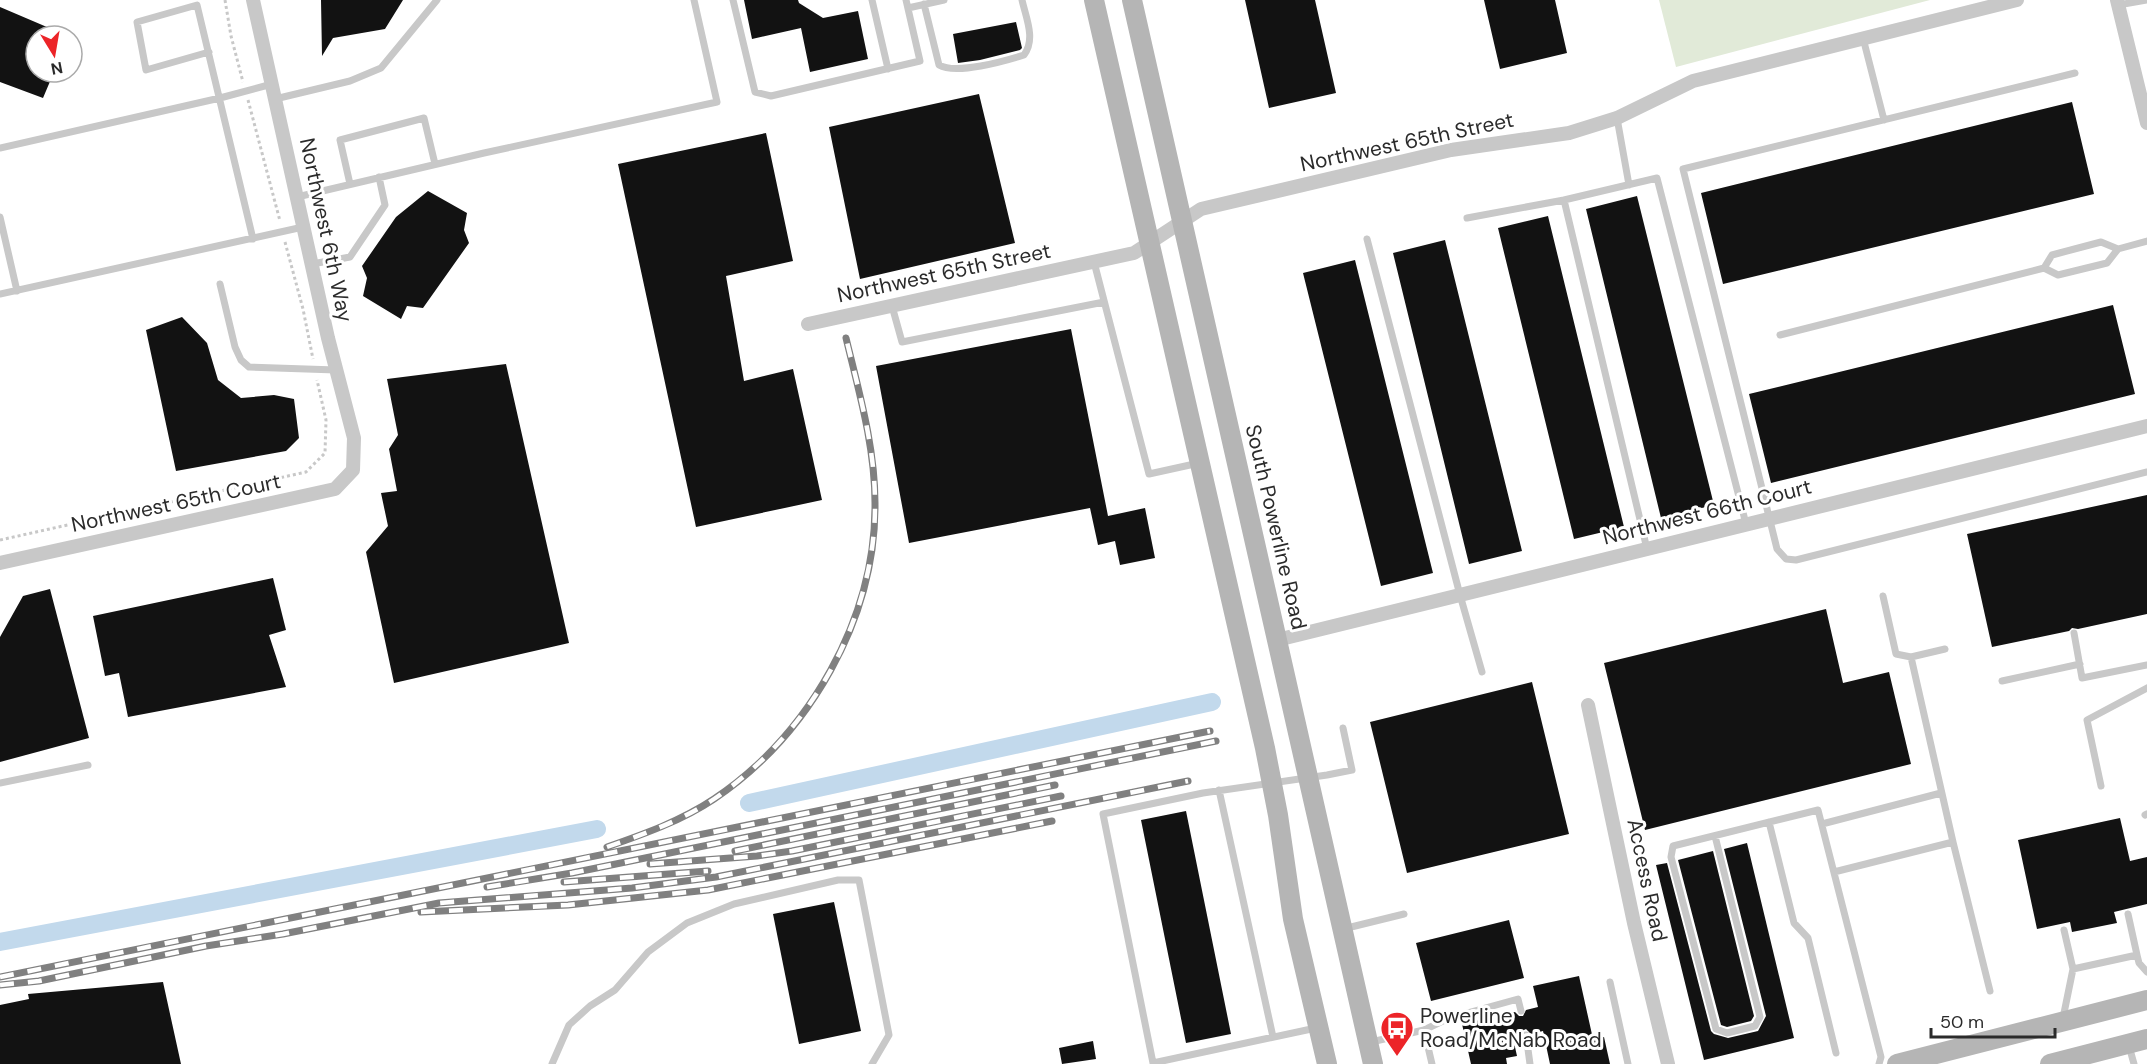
<svg xmlns="http://www.w3.org/2000/svg" width="2147" height="1064" font-family="'DM Sans',sans-serif">
	<style>
		.green { fill: #e1ead8 }
		.lines { fill: none; stroke-linecap: round; stroke-linejoin: round }
		.canal { stroke: #c2d9ec; stroke-width: 18 }
		.building { fill: #121212 }
		.path { stroke: #c8c8c8; stroke-width: 3; stroke-dasharray: 3 3; stroke-linecap: butt }
		.lane { stroke: #c8c8c8; stroke-width: 7 }
		.street { stroke: #c8c8c8; stroke-width: 14 }
		.secondary { stroke: #b5b5b5; stroke-width: 20 }
		.rail-casing { stroke: #808080; stroke-width: 7 }
		.rail { stroke: #fff; stroke-width: 4.5; stroke-dasharray: 14; stroke-linecap: butt }
		.labels { text-anchor: middle; stroke-width: 6; stroke-linejoin: round; paint-order: stroke }
		.street-label { font-size: 21px; fill: #2b2b2b; stroke: #fff }
		.poi-label { font-size: 21px; fill: #2b2b2b; stroke: #fff; text-anchor: start }
	</style>
	<rect width="100%" height="100%" fill="#fff"/>
	<path class="green" d="M1659,0H1930L1676,67Z"/>
	<g class="lines">
		<path class="canal" d="M749,803L1212,702
			M0,942L597,829"/>
	</g>
	<path class="building" d="M321,0H403L385,29L333,38L322,56Z
		M744,0H798L799,3L823,18L858,11L868,59L810,72L801,28L752,39Z
		M1245,0H1315L1336,93L1269,108Z
		M1484,0H1555L1567,53L1500,69Z
		M0,7L68,36H36V72H54L43,98L0,82Z
		M1016,22L1022,48L1020,50L980,60L958,63L953,34Z
		M979,94L1015,243L860,279L829,127Z
		M2072,102L2094,194L1723,284L1701,193Z
		M766,133L793,261L726,276L744,381L793,369L822,500L696,527L618,164Z
		M428,191L467,213L464,230L469,243L423,308L407,306L401,319L363,296L367,278L362,266L396,217Z
		M1637,196L1714,505L1661,518L1586,209Z
		M1548,216L1624,527L1574,539L1498,228Z
		M1445,240L1522,551L1469,564L1393,253Z
		M1355,260L1433,573L1381,586L1303,273Z
		M2113,305L2135,394L1771,483L1749,394Z
		M182,317L207,343L218,380L241,398L274,395L294,399L299,438L286,451L176,471L146,330Z
		M1071,329L1108,516L1145,508L1155,558L1120,565L1115,541L1098,545L1090,508L909,543L876,366Z
		M506,364L569,643L394,683L366,552L388,526L381,493L397,491L389,449L398,435L387,379Z
		M2147,495V614L2078,629L2072,628L2069,631L1992,647L1967,534Z
		M273,578L286,630L269,635L286,687L128,717L119,673L105,676L93,616Z
		M50,589L89,738L0,762V637L23,596Z
		M1826,609L1843,683L1889,672L1911,764L1645,830L1604,663Z
		M1532,682L1569,834L1407,873L1370,722Z
		M1186,811L1231,1034L1186,1043L1141,820Z
		M2120,818L2130,861L2147,857V904L2114,912L2117,923L2072,932L2070,922L2037,929L2018,840Z
		M1747,843L1794,1038L1704,1060L1656,865L1667,863L1711,1031L1714,1034L1728,1038L1758,1031L1766,1016L1724,849Z
		M1713,851L1754,1016L1751,1021L1727,1027L1721,1025L1678,860Z
		M834,902L861,1031L799,1044L773,914Z
		M1509,920L1524,978L1431,1001L1416,943Z
		M1579,976L1593,1039L1604,1037L1610,1064H1550L1543,1031L1531,1034L1526,1029L1522,1031L1521,1036L1513,1038L1517,1056L1506,1058L1507,1064H1471L1462,1024L1515,1012L1519,1016H1523L1526,1010L1538,1007L1533,986Z
		M163,982L181,1064H0V1005L29,999L28,994Z
		M1093,1041L1096,1059L1062,1064L1059,1048Z"/>
	<g class="lines">
		<path class="path" d="M225,0L231,36L243,82
			M248,100L280,221
			M285,242L303,309L313,359
			M0,540L306,472L325,453L326,420L317,380"/>
		<path class="lane" d="M733,0L755,92L771,96L920,61L906,0
			M872,0L888,69
			M924,4L939,65C956,75 1005,61 1024,55C1036,39 1026,18 1022,0
			M2118,5L2147,0
			M908,8L944,0
			M1863,38L1884,120
			M209,52L146,70L137,22L197,5L253,239
			M2075,73L1683,169L1777,549L1786,559L1796,560L2147,472
			M275,99L350,81L381,68L437,0
			M1617,118L1629,185
			M0,148L220,98L272,84
			M350,184L340,140L424,118L435,164
			M297,197L484,153L717,102L694,0
			M0,217L17,291
			M1467,218L1564,200
			M1367,239L1460,595L1482,672
			M1094,262L1149,474L1199,463
			M312,264L350,257L385,205L379,177
			M2044,268L2052,255L2101,242L2118,249
			M220,284L235,347L241,360L249,367L336,370
			M0,294L303,227
			M892,306L902,342L1104,302
			M1780,335L2044,268L2058,275L2107,263L2118,249L2147,241
			M1647,549L1564,200L1657,178L1746,524
			M2074,633L2082,678L2147,665
			M1911,657L1945,649
			M2002,681L2080,664
			M0,783L88,765
			M2101,786L2087,720L2147,688
			M1219,790L1273,1037
			M2145,815L2147,814
			M1769,822L1794,923L1808,938L1836,1053
			M1822,824L1941,793
			M1715,836L1760,1017L1755,1026L1727,1033L1716,1029L1671,857L1673,846L1818,810L1881,1057L1879,1064
			M1953,842L1990,991
			M1834,872L1953,842L1911,657L1896,654L1883,596
			M2128,914L2137,955
			M1343,929L1404,914
			M2064,930L2073,969
			M1610,982L1628,1064
			M2063,1018L2073,969L2137,955L2139,963L2147,972
			M1316,1028L1153,1063L1103,814L1203,793L1327,775L1352,770L1343,728
			M1424,1030L1432,1064
			M1526,1035L1530,1064
			M1371,1042L1424,1030L1449,1018L1518,999L1521,1011
			M2129,1046L2134,1064
			M552,1064L569,1025L590,1006L615,990L648,952L687,923L734,904L838,880H859L889,1035L872,1064"/>
		<path class="street" d="M2117,0L2147,123
			M808,324L1134,253L1201,209L1451,150L1569,133L1617,118L1693,81L2017,0
			M0,563L335,489L353,470L354,438L328,338L253,0
			M1277,640L2147,426
			M1588,705L1634,923L1668,1064"/>
		<path class="secondary" d="M1094,0L1265,748L1278,815L1293,919L1327,1064
			M1132,0L1373,1064
			M1897,1064L2147,1000
			M2050,1064L2147,1039"/>
		<defs>
			<path id="rail" d="M607,847C644,834 681,821 714,799C809,735 876,619 875,503C875,447 859,392 846,338
				M735,851L1055,785
				M650,864L757,856L792,851L1061,796
				M564,882L708,871
				M487,887L572,873L1216,741
				M421,912L568,905L708,890L1052,821
				M0,977L1210,731
				M0,985L39,981L206,946L283,934L439,903L632,888L716,877L1188,781"/>
		</defs>
		<use href="#rail" class="rail-casing"/>
		<use href="#rail" class="rail"/>
	</g>
	<defs>
		<symbol id="bus-pin" viewBox="-11 -11 22 30"><path d="M0 17L-7.5 6A9.5 9.5 0 1 1 7.5 6Z" fill="#ec2428" stroke="#fff"/><path d="M-5-6H5V4H4V6H2V4H-2V6H-4V4H-5ZM-3.5-4V0h7V-4ZM-3.5 1.2v1.5H-2V1.2ZM2 1.2v1.5H3.5V1.2Z" fill="#fff"/></symbol>
	</defs>
	<g fill-rule="evenodd">
		<use href="#bus-pin" x="1378" y="1009" width="38" height="52"/>
	</g>
	<g class="labels">
		<g class="street-label">
			<text transform="translate(1407 142) rotate(-12)" y="7">Northwest 65th Street</text>
			<text transform="translate(326 230) rotate(78)" y="7">Northwest 6th Way</text>
			<text transform="translate(944 273) rotate(-12)" y="7">Northwest 65th Street</text>
			<text transform="translate(176 503) rotate(-12)" y="7">Northwest 65th Court</text>
			<text transform="translate(1707 512) rotate(-14)" y="7">Northwest 66th Court</text>
			<text transform="translate(1276 527) rotate(77)" y="7">South Powerline Road</text>
			<text transform="translate(1647 880) rotate(78)" y="7">Access Road</text>
		</g>
		<g class="poi-label">
			<text x="1420" y="1023">Powerline<tspan x="1420" dy="24">Road/McNab Road</tspan></text>
		</g>
	</g>
	<g transform="translate(54 54) rotate(169)"><circle r="28" fill="#ffffff" stroke="#aaaaaa" stroke-width="1.5"/>
	<path d="M0-4.5L10 22L0 15L-10 22Z" fill="#ec2428"/>
	<text y="-9" font-size="16" font-weight="bold" text-anchor="middle" fill="#2b2b2b">N</text>
	</g>
	<path d="M1931 1028v9h124v-9" fill="none" stroke="#2b2b2b" stroke-width="3"/>
	<text x="1940" y="1028" font-size="18" fill="#2b2b2b" stroke="#ffffff" stroke-width="4.5" paint-order="stroke">50 m</text>
</svg>
